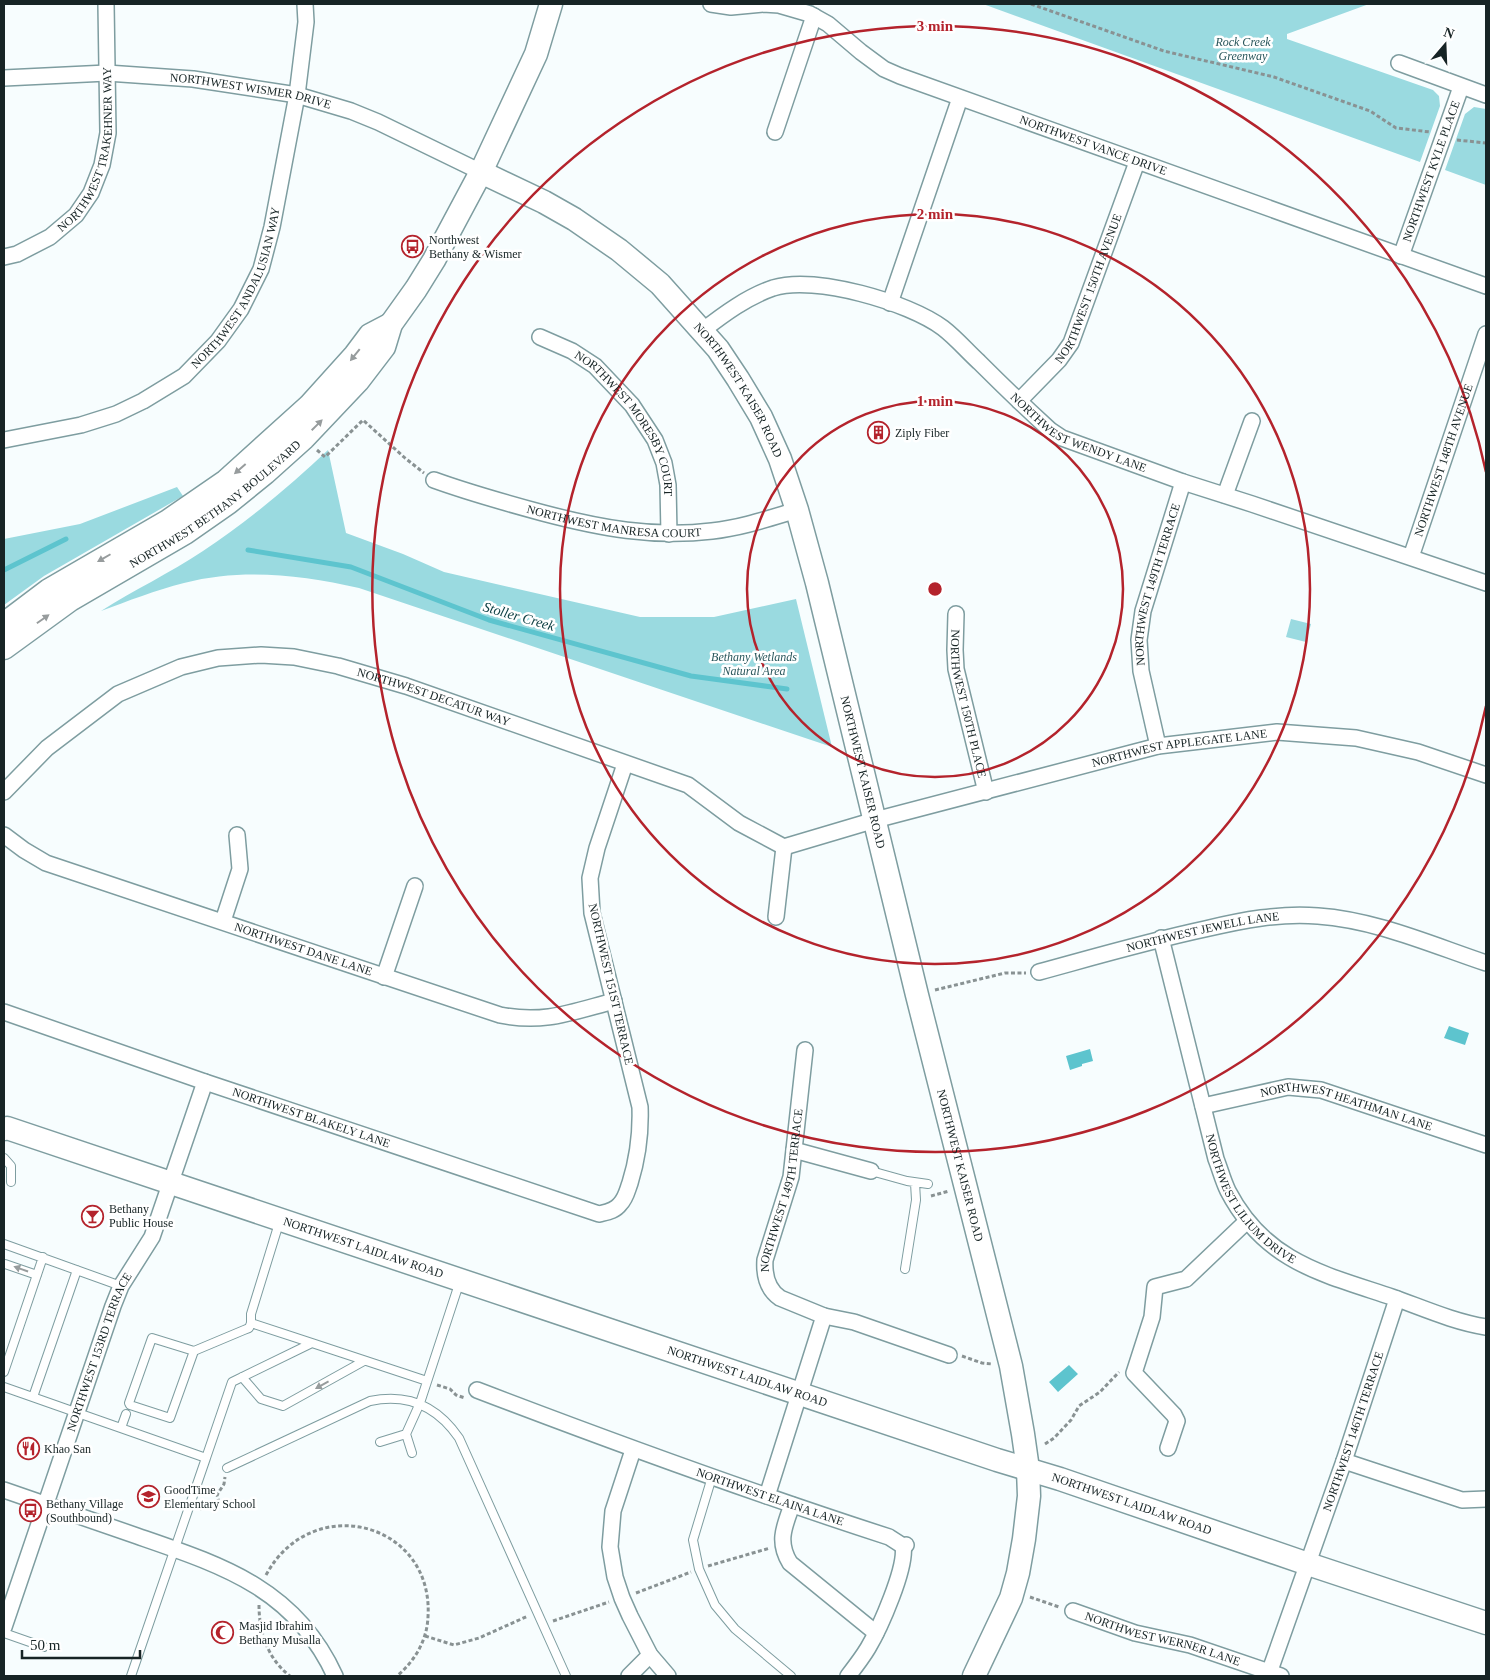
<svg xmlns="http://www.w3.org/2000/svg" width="1490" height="1680" font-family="'Times New Roman',serif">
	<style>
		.green { fill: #9adae0 }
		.water { fill: #5dc4ce }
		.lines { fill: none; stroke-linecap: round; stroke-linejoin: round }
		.stream { stroke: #5dc4ce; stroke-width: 5 }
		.service-casing { stroke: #7e9da0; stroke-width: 10 }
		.minor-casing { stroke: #7e9da0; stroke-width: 18 }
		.secondary-casing { stroke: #7e9da0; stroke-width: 25 }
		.path { stroke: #899293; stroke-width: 3; stroke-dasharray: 4 2.5; stroke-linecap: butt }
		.service { stroke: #fff; stroke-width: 8 }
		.minor { stroke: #fff; stroke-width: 15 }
		.secondary { stroke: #fff; stroke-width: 22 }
		.oneway { fill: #979c9d }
		.ring { fill: none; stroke: #b4232c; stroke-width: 2.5 }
		.labels { text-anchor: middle; stroke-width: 5; stroke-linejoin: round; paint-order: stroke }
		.park-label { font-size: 12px; font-style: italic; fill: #29565b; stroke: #fff }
		.street-label { font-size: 12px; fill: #172425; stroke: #fff }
		.poi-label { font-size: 12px; fill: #172425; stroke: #fff; text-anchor: start }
		.water-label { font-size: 14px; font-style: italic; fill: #104145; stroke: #fff }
		.centre { fill: #b4232c; stroke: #fff; stroke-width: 2.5 }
		.ring-label { font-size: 15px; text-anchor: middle; font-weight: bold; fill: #b4232c; stroke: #fff; stroke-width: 5; stroke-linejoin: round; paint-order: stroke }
	</style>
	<rect width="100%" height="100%" fill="#f7fdfe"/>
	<path class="green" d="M983,4H1369L1287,34V39L1433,90L1439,96L1440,106L1420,162Z
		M1474,107L1486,109V185L1445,170L1465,114Z
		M328,450L346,533L403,554L444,572L640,617H714L796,599L832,747L359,588C301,575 243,568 184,583C156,590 128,601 101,611C134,590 170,573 203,551C248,521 289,487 328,450Z
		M177,487L183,496L44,576L4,605V539L80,524Z
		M1291,619L1311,624L1306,642L1286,637Z"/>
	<path class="water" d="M1449,1026L1469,1033L1465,1045L1444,1038Z
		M1090,1049L1093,1061L1082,1064V1066L1070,1070L1066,1056Z
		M1069,1365L1078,1374L1058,1392L1049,1382Z"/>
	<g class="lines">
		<path class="stream" d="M248,550L351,567L489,620L691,676L787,689
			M4,570L66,539"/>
		<defs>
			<path id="service" d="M4,1158L11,1166V1182
				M871,1171L907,1181L928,1184
				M4,1244L121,1286
				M5,1264L37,1275
				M905,1269L916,1200L915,1183
				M251,1323V1314L280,1220
				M194,1351L152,1338L129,1403L130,1405L170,1418L194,1351L244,1330L249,1328L251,1323L312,1343
				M4,1372L43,1257
				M242,1377L261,1399L283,1406L364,1361
				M4,1387L206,1458L131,1676
				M33,1397L77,1270
				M121,1428L126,1414
				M406,1434L412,1453
				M380,1442L406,1434L420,1403L460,1281
				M206,1458L232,1382L312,1343L427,1381
				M227,1468L370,1401C408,1393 437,1406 459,1438L566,1676
				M712,1477L693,1540L699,1569L715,1605L735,1629L791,1676
				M4,1633L44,1647"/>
			<g id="minor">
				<path id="s1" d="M711,4L731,7L763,4L779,5L810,14L828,24L861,52L884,69L900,76L1486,286"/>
				<path d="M1399,63L1486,95"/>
				<path id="s2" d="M4,78L107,73L193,79L297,95L351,111L378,122L481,172"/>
				<path d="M775,132L814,16"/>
				<path id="s3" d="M1401,256L1461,87"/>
				<path id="s4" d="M4,257L17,254L50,237L76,215L91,193L102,165L108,133L106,4"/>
				<path d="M890,303L960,98"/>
				<path id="s5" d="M702,331C724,314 747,297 773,288C815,275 908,302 943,328C956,338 967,351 979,362C1002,385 1026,408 1050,430L1062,438L1183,482L1252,504L1486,583"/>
				<path id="s6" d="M540,337L572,351L595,366L632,405L655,440L664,463L668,485L669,534"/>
				<path id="s7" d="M1019,401L1059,360L1071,343L1137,162"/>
				<path id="s8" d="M4,440L81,425L116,414L143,401L184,376L218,341L241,309L261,269L272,227L297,95L306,22L305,4"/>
				<path id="s9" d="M434,480C470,493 506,503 543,513C600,528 653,538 712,531C741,528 770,518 797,510"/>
				<path d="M1225,495L1252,421"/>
				<path id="s10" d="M1411,557L1486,334"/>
				<path id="s11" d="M956,614L955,650L956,669L986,792"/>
				<path id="s12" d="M1158,746L1141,671L1139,640L1143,611L1183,482"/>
				<path id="s13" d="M4,792L47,748L118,694L181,667L218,658L261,655L294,657L338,666L406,686L688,785L739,823L784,847L875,820L1158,746L1277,732L1356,738L1418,752L1486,775"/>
				<path id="s14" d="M4,835L24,850L46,863L500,1015C544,1024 572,1012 614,1001"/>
				<path d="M776,917L784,847"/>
				<path d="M223,921L240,869L237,835"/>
				<path id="s15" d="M1161,938L1216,1159C1220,1169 1223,1181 1228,1191C1265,1262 1323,1274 1392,1297C1423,1308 1454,1322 1486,1327"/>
				<path id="s16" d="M1039,972C1094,957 1149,941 1205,929C1243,920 1279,913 1318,916C1376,920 1432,945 1486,963"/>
				<path d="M384,977L415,886"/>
				<path id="s17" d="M4,1012L205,1082L599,1214C607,1212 615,1211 620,1204C626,1198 627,1191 630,1183C638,1157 641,1134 640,1107L592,913L590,878L597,848L625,764"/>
				<path id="s18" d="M1203,1106L1288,1087L1321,1090L1486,1145"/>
				<path d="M794,1150L871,1171"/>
				<path d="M824,1316L854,1322L949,1355"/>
				<path id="s19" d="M477,1390C613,1442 750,1492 889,1537L903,1546L906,1545"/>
				<path d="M1168,1448L1177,1421L1174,1415L1134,1373L1152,1317L1155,1287L1186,1279L1247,1221"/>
				<path d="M633,1450L613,1511L610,1547L615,1577L622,1598L630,1616L650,1655L668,1676"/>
				<path d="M1344,1461L1462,1500L1486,1499"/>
				<path d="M4,1490C48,1505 93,1521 137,1536C221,1565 295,1588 335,1676"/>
				<path id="s20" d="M767,1496L824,1316L780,1298C767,1289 764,1275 765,1260L791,1177L805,1050"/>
				<path d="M792,1505C784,1527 777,1542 790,1563L876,1633"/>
				<path id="s21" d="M1073,1611L1135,1633L1190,1645L1281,1676"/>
				<path id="s22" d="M4,1627L113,1306L121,1286L152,1237L205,1082"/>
				<path d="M629,1676L650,1655"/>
				<path d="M848,1676C855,1667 862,1658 868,1648C880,1628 907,1567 903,1546"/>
				<path id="s23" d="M1268,1676L1344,1461L1397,1299"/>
			</g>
			<g id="secondary">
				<path id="s24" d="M481,172L544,202L574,219L619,250L660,284L718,349L738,379L761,417L780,459L797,510L817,583L917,995L1011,1366L1023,1434L1028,1469L1029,1496L1024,1539L1018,1573L1011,1598L974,1676"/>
				<path d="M4,624L49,590L168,521L226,481L309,406L355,355L370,335L391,324"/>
				<path id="s25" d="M4,648L70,600L185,533L228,503L265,473L304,438L358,381L384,347L391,324L416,289L434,260L481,172L536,54L551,4"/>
				<path id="s26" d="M4,1129L7,1128L997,1460L1060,1479L1308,1564L1486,1623"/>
			</g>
		</defs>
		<use href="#service" class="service-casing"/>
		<use href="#minor" class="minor-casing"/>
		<use href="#secondary" class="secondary-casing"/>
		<path class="path" d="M1031,4L1164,51L1274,77L1370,111L1396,128L1430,132
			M1457,140L1486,143
			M317,450L325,457L363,420L405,458L424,473
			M935,990L1005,973H1026
			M931,1196L949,1191
			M962,1356L982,1363L992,1364
			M437,1385L450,1389L456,1395L465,1398
			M1045,1444L1054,1438L1071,1420L1079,1406L1100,1392L1119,1372
			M200,1509L219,1502L217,1495L224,1484L225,1477
			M708,1566L770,1548
			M266,1575C312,1490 434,1522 428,1617C427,1640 415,1661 397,1676
			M636,1593L691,1572
			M1030,1597L1059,1607
			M259,1605C259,1633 268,1659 290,1676
			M553,1621L609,1602
			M425,1636L454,1645L479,1638L528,1616"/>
		<use href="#service" class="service"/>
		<use href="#minor" class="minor"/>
		<use href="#secondary" class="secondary"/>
	</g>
	<defs><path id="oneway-solid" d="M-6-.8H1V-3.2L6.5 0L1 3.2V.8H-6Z" transform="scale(1.25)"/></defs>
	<g class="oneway">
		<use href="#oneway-solid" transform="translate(355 355) rotate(129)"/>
		<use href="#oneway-solid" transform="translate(317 425) rotate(-45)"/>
		<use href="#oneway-solid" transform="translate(240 469) rotate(139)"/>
		<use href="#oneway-solid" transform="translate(104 558) rotate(150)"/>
		<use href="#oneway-solid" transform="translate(43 619) rotate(-35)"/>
		<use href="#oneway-solid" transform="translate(21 1269) rotate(-161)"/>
		<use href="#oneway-solid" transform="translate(322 1385) rotate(151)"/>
	</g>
	<g class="ring">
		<circle cx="935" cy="589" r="188"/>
		<circle cx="935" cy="589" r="375"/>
		<path d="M1486 706A563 563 0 1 1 1486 472"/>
	</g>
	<defs>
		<symbol id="bus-ring" viewBox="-11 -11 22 22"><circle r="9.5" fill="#fff" stroke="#b4232c" stroke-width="1.5"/><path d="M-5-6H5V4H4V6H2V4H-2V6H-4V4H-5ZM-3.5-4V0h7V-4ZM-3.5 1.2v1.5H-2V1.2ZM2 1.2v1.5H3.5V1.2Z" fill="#b4232c"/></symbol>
		<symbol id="building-ring" viewBox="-11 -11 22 22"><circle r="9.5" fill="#fff" stroke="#b4232c" stroke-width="1.5"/><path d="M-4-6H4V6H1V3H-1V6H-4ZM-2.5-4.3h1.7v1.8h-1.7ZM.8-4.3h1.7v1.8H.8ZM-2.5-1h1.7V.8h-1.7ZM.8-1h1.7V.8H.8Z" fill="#b4232c"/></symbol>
		<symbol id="bar-ring" viewBox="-11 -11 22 22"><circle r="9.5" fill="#fff" stroke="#b4232c" stroke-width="1.5"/><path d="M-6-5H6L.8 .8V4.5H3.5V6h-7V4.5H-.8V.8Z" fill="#b4232c"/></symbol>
		<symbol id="restaurant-ring" viewBox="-11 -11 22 22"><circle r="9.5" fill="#fff" stroke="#b4232c" stroke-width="1.5"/><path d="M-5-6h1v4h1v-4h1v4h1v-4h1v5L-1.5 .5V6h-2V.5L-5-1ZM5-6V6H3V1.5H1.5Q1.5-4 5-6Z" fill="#b4232c"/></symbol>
		<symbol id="school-ring" viewBox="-11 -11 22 22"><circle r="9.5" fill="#fff" stroke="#b4232c" stroke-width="1.5"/><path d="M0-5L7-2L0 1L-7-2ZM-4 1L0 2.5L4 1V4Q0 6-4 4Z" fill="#b4232c"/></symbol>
		<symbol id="mosque-ring" viewBox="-11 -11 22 22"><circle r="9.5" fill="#fff" stroke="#b4232c" stroke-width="1.5"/><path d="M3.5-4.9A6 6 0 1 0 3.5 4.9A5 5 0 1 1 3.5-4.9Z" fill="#b4232c"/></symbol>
	</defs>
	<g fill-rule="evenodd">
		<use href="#bus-ring" x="400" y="234" width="25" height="25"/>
		<use href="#building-ring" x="866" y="420" width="25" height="25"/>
		<use href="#bar-ring" x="80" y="1204" width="25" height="25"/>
		<use href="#restaurant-ring" x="16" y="1436" width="25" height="25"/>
		<use href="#school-ring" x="136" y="1484" width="25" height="25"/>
		<use href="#bus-ring" x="18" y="1498" width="25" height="25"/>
		<use href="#mosque-ring" x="210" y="1620" width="25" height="25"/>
	</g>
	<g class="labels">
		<g class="park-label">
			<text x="1243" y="46">Rock Creek<tspan x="1243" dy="14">Greenway</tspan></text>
			<text x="754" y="661">Bethany Wetlands<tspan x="754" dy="14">Natural Area</tspan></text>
		</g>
		<g class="street-label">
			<text dy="4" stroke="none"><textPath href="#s2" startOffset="248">NORTHWEST WISMER DRIVE</textPath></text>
			<text dy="4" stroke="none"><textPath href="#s1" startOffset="416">NORTHWEST VANCE DRIVE</textPath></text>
			<text dy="4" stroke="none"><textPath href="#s4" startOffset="151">NORTHWEST TRAKEHNER WAY</textPath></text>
			<text dy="4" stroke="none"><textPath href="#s3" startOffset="90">NORTHWEST KYLE PLACE</textPath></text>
			<text dy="4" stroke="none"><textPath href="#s8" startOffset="298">NORTHWEST ANDALUSIAN WAY</textPath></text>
			<text dy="4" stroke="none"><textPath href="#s7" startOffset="135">NORTHWEST 150TH AVENUE</textPath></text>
			<text dy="4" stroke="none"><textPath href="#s24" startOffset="345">NORTHWEST KAISER ROAD</textPath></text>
			<text dy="4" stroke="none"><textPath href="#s6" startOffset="128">NORTHWEST MORESBY COURT</textPath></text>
			<text dy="4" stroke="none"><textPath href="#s5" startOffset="436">NORTHWEST WENDY LANE</textPath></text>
			<text dy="4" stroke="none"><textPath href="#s10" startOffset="102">NORTHWEST 148TH AVENUE</textPath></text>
			<text dy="4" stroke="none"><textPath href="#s25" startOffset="256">NORTHWEST BETHANY BOULEVARD</textPath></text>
			<text dy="4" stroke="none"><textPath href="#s9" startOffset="186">NORTHWEST MANRESA COURT</textPath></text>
			<text dy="4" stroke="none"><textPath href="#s12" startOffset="166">NORTHWEST 149TH TERRACE</textPath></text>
			<text dy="4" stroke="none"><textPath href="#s13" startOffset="479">NORTHWEST DECATUR WAY</textPath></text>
			<text dy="4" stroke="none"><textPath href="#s11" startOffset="91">NORTHWEST 150TH PLACE</textPath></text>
			<text dy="4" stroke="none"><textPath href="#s13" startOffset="1271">NORTHWEST APPLEGATE LANE</textPath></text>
			<text dy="4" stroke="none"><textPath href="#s24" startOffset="750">NORTHWEST KAISER ROAD</textPath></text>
			<text dy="4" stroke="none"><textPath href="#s16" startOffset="169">NORTHWEST JEWELL LANE</textPath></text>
			<text dy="4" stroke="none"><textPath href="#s14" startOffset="322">NORTHWEST DANE LANE</textPath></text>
			<text transform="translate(611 984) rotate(77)" y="4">NORTHWEST 151ST TERRACE</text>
			<text dy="4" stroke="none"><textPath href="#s18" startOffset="148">NORTHWEST HEATHMAN LANE</textPath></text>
			<text dy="4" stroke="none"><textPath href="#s17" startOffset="325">NORTHWEST BLAKELY LANE</textPath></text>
			<text dy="4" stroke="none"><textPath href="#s24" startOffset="1155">NORTHWEST KAISER ROAD</textPath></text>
			<text dy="4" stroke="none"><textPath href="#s20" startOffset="351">NORTHWEST 149TH TERRACE</textPath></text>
			<text dy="4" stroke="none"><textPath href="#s15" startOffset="281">NORTHWEST LILIUM DRIVE</textPath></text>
			<text dy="4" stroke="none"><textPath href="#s26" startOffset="379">NORTHWEST LAIDLAW ROAD</textPath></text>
			<text dy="4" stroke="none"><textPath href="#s22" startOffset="291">NORTHWEST 153RD TERRACE</textPath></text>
			<text dy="4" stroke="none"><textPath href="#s26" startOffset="784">NORTHWEST LAIDLAW ROAD</textPath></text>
			<text dy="4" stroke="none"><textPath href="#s23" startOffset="259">NORTHWEST 146TH TERRACE</textPath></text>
			<text dy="4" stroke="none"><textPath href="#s19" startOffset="312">NORTHWEST ELAINA LANE</textPath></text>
			<text dy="4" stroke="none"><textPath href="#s26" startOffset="1189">NORTHWEST LAIDLAW ROAD</textPath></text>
			<text dy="4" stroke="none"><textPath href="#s21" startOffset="94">NORTHWEST WERNER LANE</textPath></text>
		</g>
		<g class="poi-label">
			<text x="429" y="244">Northwest<tspan x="429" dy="14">Bethany &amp; Wismer</tspan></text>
			<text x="895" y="437">Ziply Fiber</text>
			<text x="109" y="1213">Bethany<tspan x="109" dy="14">Public House</tspan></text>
			<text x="44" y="1453">Khao San</text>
			<text x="164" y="1494">GoodTime<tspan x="164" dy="14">Elementary School</tspan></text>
			<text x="46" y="1508">Bethany Village<tspan x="46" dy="14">(Southbound)</tspan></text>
			<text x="239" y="1630">Masjid Ibrahim<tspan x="239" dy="14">Bethany Musalla</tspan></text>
		</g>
		<g class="water-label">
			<text transform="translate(519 616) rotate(16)" y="5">Stoller Creek</text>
		</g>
	</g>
	<circle cx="935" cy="589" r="8" class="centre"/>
	<g class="ring-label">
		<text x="935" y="31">3 min</text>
		<text x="935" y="219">2 min</text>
		<text x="935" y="406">1 min</text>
	</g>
	<rect width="1490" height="1680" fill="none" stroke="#172425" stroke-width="10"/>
	<g transform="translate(1445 45) rotate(19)" stroke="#ffffff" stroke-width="4" paint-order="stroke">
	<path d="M0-4L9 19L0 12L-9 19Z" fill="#172425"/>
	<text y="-8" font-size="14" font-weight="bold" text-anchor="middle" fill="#172425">N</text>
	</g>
	<path d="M22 1650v8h118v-8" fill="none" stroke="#172425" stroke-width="2.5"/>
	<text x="30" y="1650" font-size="15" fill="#172425" stroke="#ffffff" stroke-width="4" paint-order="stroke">50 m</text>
</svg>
